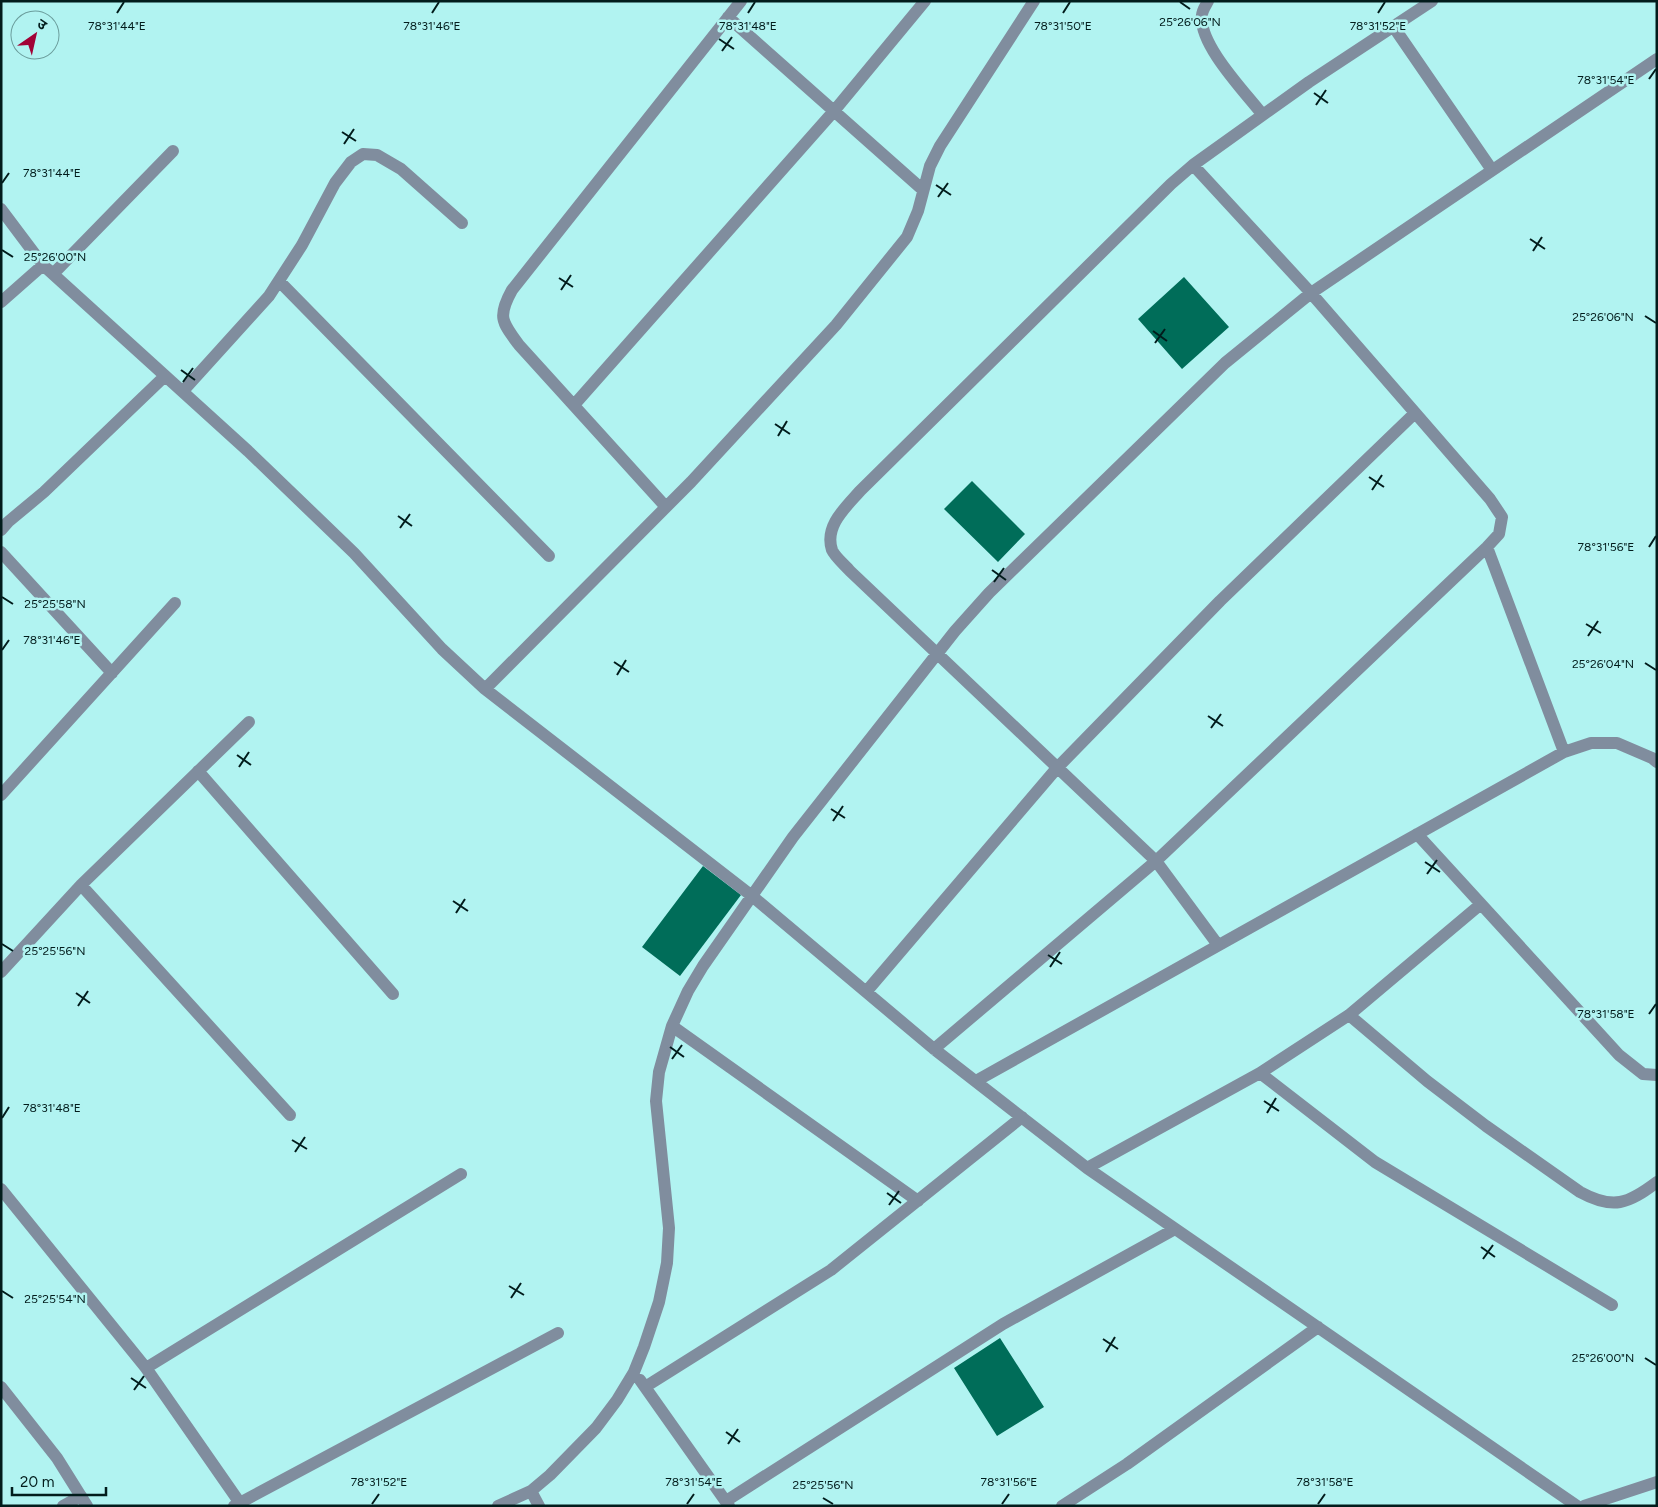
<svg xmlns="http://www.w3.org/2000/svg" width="1658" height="1507" font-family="Figtree,'Noto Sans Devanagari',sans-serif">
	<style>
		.building { fill: #006d59 }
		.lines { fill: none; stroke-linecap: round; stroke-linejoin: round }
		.street { stroke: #808d9e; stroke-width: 12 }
		.ticks { fill: none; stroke: #021c1c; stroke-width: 2 }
		.ticks-label { font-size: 12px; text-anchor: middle; fill: #021c1c; stroke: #b1f3f1; stroke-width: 5; stroke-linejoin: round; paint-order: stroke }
	</style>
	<rect width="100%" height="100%" fill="#b1f3f1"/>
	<path class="building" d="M1184,277L1229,327L1182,369L1138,319Z
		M972,481L1025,534L998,562L944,509Z
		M703,866L741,895L680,976L642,947Z
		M1000,1338L1044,1407L997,1436L954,1368Z"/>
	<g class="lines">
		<path class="street" d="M1208,1C1206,5 1202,11 1202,15C1198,44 1245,92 1262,114
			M728,17L923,190
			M1393,26L1492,170
			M1,209L43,265L248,451L354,553L442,649L485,689L752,896L934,1049L1087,1168L1577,1506
			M53,274L173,151
			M279,281L549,556
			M1,302L43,265
			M183,391L269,296L302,245L335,183L351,162L363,154L377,155L401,169L462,223
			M574,405L834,111L925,1
			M666,507L519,345C502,322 497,317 512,290L741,1
			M1,530L8,522L44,492L165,376
			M1487,547L1564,752
			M1,552L112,673
			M485,689L691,482L836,325L907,237L918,211L930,166L940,146L1034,1
			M198,771L393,994
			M1,795L175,603
			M1417,834L1619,1055L1643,1074L1657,1075
			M81,885L290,1115
			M1218,945L1156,861L850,571C845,565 835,557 832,550C824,526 846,507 860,491L1171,184L1193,165L1309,82L1432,1
			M1,972L81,885L249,722
			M866,992L1057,768L1220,601L1415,413
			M1349,1015L1427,1081L1486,1126L1580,1192C1613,1210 1628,1204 1657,1182
			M672,1026L918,1201
			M934,1049L1156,861L1487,547L1499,534L1502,517L1490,499L1311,293L1193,165
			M1260,1073L1375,1162L1612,1305
			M976,1081L1564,752L1591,743H1617L1652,758L1657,762
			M1087,1168L1260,1073L1349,1015L1481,904
			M1,1189L146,1368L242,1506
			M146,1368L461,1174
			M640,1380L729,1506
			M1,1387L57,1458L87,1506
			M645,1387L831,1270L1022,1117
			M531,1491L539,1506
			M726,1501L1003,1324L1175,1229
			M63,1506L81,1496
			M234,1506L558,1333
			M498,1506L531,1491L550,1475L596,1428L617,1400L634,1372L644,1347L659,1302L667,1263L669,1228L656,1101L659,1072L672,1026L688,991L703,966L793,837L955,631L989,593L1225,363L1311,293L1657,59
			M1062,1506L1127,1464L1318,1327
			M1584,1506L1657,1482"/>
	</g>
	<path class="ticks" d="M1180,2L1190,9M117,13L124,2M432,13L439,2M748,13L755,2M1063,13L1070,2M1378,13L1385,2M719,39L734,49M722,51L732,37M1649,79L1656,69M1314,93L1328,103M1316,105L1326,90M342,132L356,141M344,144L354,129M2,183L9,173M936,185L951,195M938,197L948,183M1530,239L1545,249M2,250L13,257M1533,251L1542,237M559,278L573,287M561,290L571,275M1645,316L1656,323M1153,331L1167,341M1155,343L1165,329M181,370L195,380M183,382L193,368M775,424L790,434M778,436L787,421M1369,477L1384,487M1372,490L1382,475M398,516L412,526M400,528L410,514M1649,547L1656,536M992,570L1006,580M994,582L1004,568M2,597L13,604M1586,624L1601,633M1588,636L1598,621M2,650L9,640M614,662L629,672M1645,663L1656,670M617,675L626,660M1208,716L1223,726M1211,728L1221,714M237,755L251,765M239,767L249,752M831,809L845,818M833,821L843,806M1425,862L1440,872M1427,874L1437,860M453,901L468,911M456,913L465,899M2,944L13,951M1048,955L1062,964M1050,967L1060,952M76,993L90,1003M78,1006L88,991M1649,1014L1656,1004M670,1047L684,1057M672,1059L682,1045M1264,1101L1279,1111M1267,1113L1276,1098M2,1118L9,1107M292,1140L307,1149M295,1152L305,1137M887,1193L901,1203M889,1205L899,1191M1481,1247L1495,1257M1483,1259L1493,1245M509,1286L524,1295M2,1291L13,1298M511,1298L521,1283M1103,1339L1118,1349M1106,1352L1115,1337M1645,1358L1656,1365M131,1378L146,1388M134,1390L144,1376M726,1432L740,1442M728,1444L738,1429M823,1498L833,1504M372,1504L379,1494M687,1504L694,1494M1002,1504L1009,1494M1318,1504L1325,1494"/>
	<g class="ticks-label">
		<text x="1190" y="26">25°26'06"N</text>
		<text x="117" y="30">78°31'44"E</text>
		<text x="432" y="30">78°31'46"E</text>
		<text x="748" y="30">78°31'48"E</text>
		<text x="1063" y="30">78°31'50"E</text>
		<text x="1378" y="30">78°31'52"E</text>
		<text x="1606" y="84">78°31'54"E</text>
		<text x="52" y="177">78°31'44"E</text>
		<text x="55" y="261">25°26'00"N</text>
		<text x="1603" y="321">25°26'06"N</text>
		<text x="1606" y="551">78°31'56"E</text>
		<text x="55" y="608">25°25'58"N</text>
		<text x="52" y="644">78°31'46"E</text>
		<text x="1603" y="668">25°26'04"N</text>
		<text x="55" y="955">25°25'56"N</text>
		<text x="1606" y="1018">78°31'58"E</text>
		<text x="52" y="1112">78°31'48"E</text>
		<text x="55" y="1303">25°25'54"N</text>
		<text x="1603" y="1362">25°26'00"N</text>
		<text x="379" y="1486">78°31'52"E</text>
		<text x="694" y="1486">78°31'54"E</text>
		<text x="1009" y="1486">78°31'56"E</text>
		<text x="1325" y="1486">78°31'58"E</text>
		<text x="823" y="1489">25°25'56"N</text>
	</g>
	<rect width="1658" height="1507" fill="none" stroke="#021c1c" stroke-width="5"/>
	<g transform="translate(35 35) rotate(34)"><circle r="24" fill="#b1f3f1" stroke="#6b9d9c"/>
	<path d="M0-4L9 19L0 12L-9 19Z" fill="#a20236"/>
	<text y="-8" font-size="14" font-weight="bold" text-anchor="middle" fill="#021c1c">उ</text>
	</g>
	<path d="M12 1487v8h94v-8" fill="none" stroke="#021c1c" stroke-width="2.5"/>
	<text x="20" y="1487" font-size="15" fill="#021c1c" stroke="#b1f3f1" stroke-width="4" paint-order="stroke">20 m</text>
</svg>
